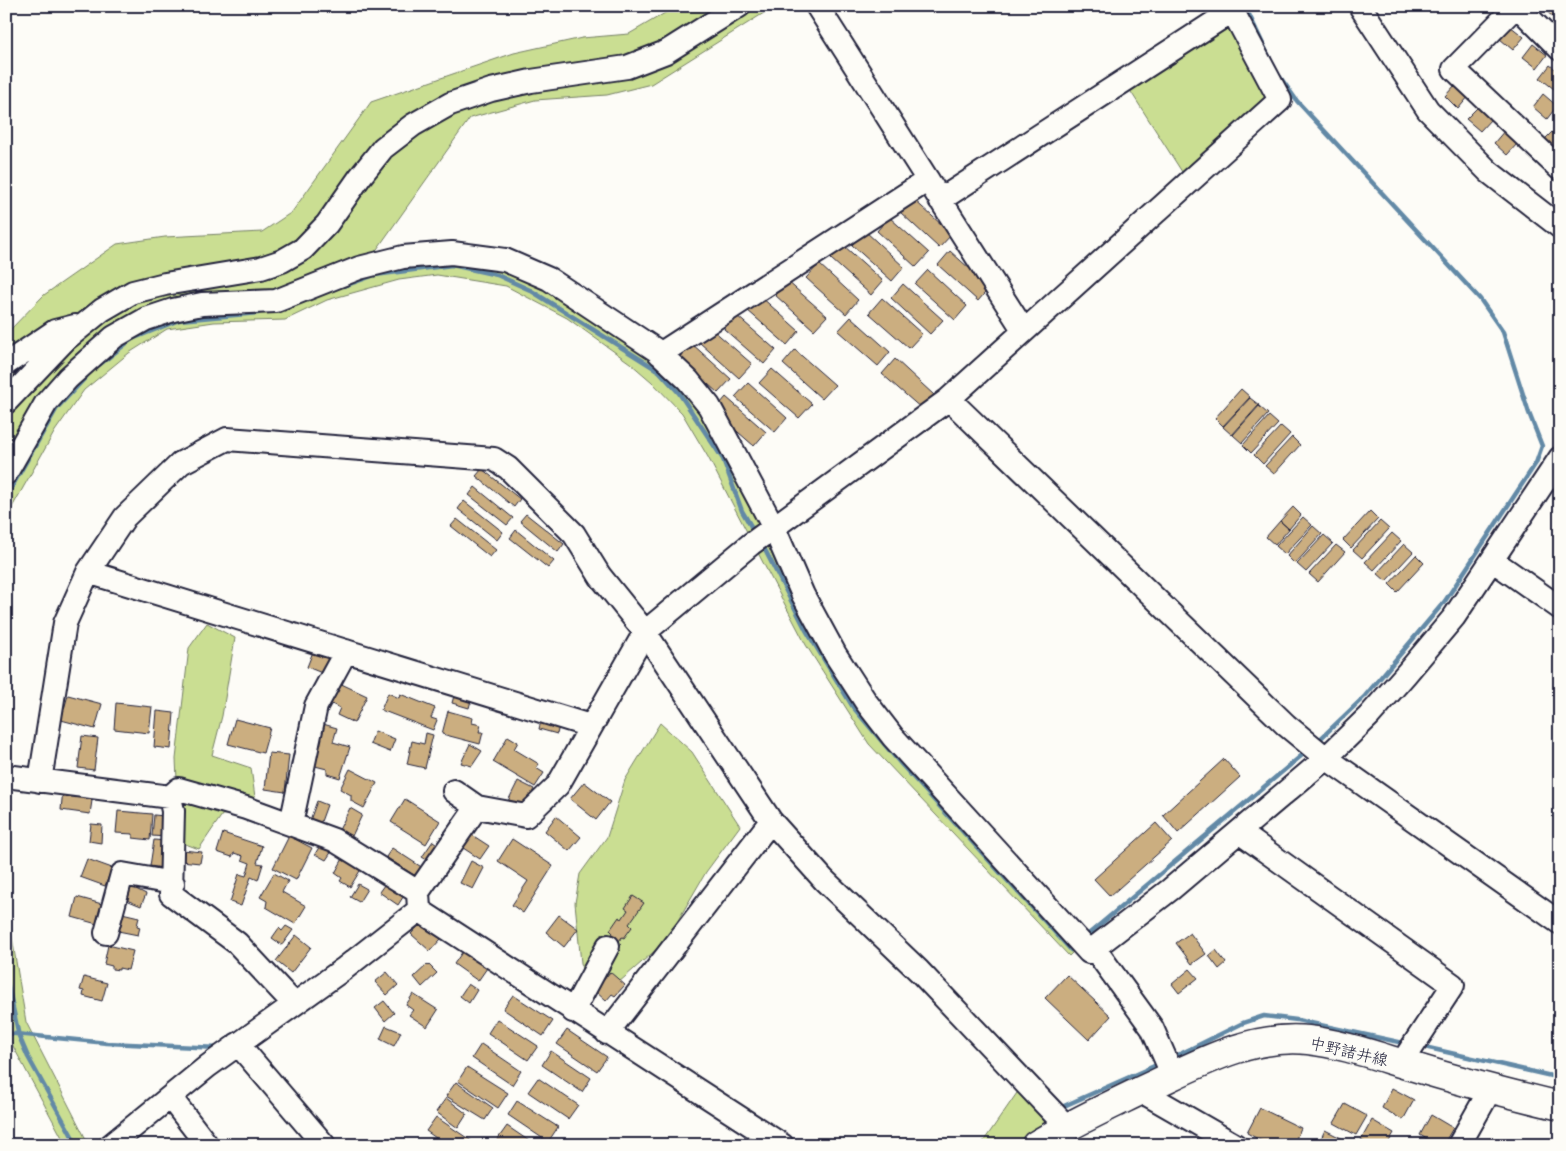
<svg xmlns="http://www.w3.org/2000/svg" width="1566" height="1151" font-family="Sriracha,'Klee One',sans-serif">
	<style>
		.green { fill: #cade92; stroke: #768066 }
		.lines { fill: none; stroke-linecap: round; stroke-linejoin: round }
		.stream { stroke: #6289a6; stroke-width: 4.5 }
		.building { fill: #cbae80; stroke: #22223b }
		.minor-casing { stroke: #22223b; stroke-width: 26 }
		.major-casing { stroke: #22223b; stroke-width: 31 }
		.minor { stroke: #fdfcf7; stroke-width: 22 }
		.major { stroke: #fdfcf7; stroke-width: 28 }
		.labels { text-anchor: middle; stroke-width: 4; stroke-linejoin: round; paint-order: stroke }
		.street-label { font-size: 16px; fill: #22223b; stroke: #fdfcf7 }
	</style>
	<rect width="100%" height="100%" fill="#fdfcf7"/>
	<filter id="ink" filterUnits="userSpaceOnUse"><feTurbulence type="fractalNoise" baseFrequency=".02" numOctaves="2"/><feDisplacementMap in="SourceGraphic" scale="10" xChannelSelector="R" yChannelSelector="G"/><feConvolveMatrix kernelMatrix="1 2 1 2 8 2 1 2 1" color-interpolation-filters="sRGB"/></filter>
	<g filter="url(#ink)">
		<path class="green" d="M677,6H775L651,84L607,95L535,100L470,118L370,259L269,294L116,327L6,456V334L44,295L117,244L165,237L262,232L292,212L371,102L514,53L582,38L629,34Z
			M1225,16L1272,99L1184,175L1124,81Z
			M502,259L688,380L866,702L1081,944L1069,956L869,744L806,645L708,457L682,413L652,382L630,363L567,318L506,286L437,275L399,280L327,300L285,320L214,322L167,329L129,353L84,390L55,431L6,518V479L48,404L142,321L250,303L379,263Z
			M207,623L235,638L222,716L212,755L251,768L257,812L222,815L199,849L180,842L176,759L189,648Z
			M660,723L692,752L740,826L706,872L666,941L618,983L582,973L575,903L580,874L607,837L625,780Z
			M6,901L26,1022L89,1145H66L14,1048L6,1031Z
			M1019,1090L1051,1121L1018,1145H981Z"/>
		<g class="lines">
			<path class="stream" d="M1245,6L1269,57
				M1280,77L1297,101L1480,299L1503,332L1529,413L1542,446L1536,463L1445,601L1365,696L1317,742
				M344,286L375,275L452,265L497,275L530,290L659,371L679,393L723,459L742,511L755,533
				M99,365L132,339L179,320L258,313
				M6,497L57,408L86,377
				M762,544L806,630L853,707L901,764L1071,950L1076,945
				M1085,937L1307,751
				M6,976L19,1036L28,1057L77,1145
				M6,1033L107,1043L219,1048
				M1420,1046L1560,1078
				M1172,1058L1243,1023L1264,1016L1297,1020L1408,1044
				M1064,1106L1161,1063"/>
		</g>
		<path class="building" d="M1560,6V14L1555,19L1542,7Z
			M1510,26L1524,37L1513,50L1500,39Z
			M1533,44L1547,55L1537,68L1523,57Z
			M1550,65L1560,73V82L1554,89L1540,78Z
			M1456,84L1469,96L1458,109L1445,96Z
			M1543,94L1557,106L1547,119L1533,107Z
			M1478,107L1491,119L1480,131L1466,119Z
			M1505,130L1518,143L1507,155L1494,143Z
			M1552,132L1560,139V149L1554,156L1540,144Z
			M912,198L952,234L939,248L900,212Z
			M889,217L929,253L916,267L877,231Z
			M865,231L904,267L892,281L852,245Z
			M843,245L883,281L871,295L831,259Z
			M950,251L990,287L978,301L938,265Z
			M819,264L858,300L846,314L806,278Z
			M928,270L967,306L955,320L915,284Z
			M787,281L827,316L814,330L775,295Z
			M903,284L943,320L930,334L891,298Z
			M760,296L799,331L787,345L747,310Z
			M882,298L922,334L909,348L869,313Z
			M736,315L776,350L764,364L724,329Z
			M851,317L890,352L878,366L838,331Z
			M712,329L752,364L739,378L700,343Z
			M691,343L731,379L718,393L678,357Z
			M795,350L835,385L822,399L783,364Z
			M895,359L934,395L922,409L882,374Z
			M772,369L812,404L799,418L759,383Z
			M748,383L787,418L775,432L735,397Z
			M1241,389L1250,397L1223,426L1215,418Z
			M726,397L766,432L754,446L714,411Z
			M1250,398L1259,405L1232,435L1223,427Z
			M1259,406L1268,414L1242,443L1233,435Z
			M1269,416L1278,424L1251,453L1243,445Z
			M1281,426L1290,434L1263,464L1254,455Z
			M1292,437L1300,445L1274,474L1265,466Z
			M482,469L520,499L514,507L476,476Z
			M475,487L513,518L507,525L469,495Z
			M464,501L503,532L497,540L458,509Z
			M1293,507L1301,515L1289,529L1280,521Z
			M1370,511L1378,519L1351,548L1343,540Z
			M526,514L564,544L558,552L520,521Z
			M1303,517L1312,525L1285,554L1276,546Z
			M457,519L496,550L490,557L451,526Z
			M1280,521L1289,529L1275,545L1266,537Z
			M1380,521L1389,529L1362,558L1353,550Z
			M1313,526L1322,534L1295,564L1287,556Z
			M516,530L554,561L548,568L510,538Z
			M1392,533L1401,541L1374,570L1365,562Z
			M1324,535L1333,543L1306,572L1297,564Z
			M1404,544L1413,552L1386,581L1377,573Z
			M1336,545L1345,552L1318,582L1309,574Z
			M1416,555L1424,563L1397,592L1389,584Z
			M314,649L330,655L322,673L307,667Z
			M335,681L367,696L354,723L337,715L340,708L325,701Z
			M455,692L472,697L469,708L452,703Z
			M388,693L399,698L400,694L435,708L431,718L437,720L433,730L381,710Z
			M68,695L102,704L95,729L61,720Z
			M116,703L152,707L149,733L114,729Z
			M157,711L174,713L171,749L154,747Z
			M448,711L473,718L472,723L481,725L479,732H483L480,744L442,734Z
			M542,717L560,722L557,734L539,729Z
			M235,719L270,728L263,753L228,744Z
			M323,724L337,728L333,742L350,747L340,778L327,774V769L315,766V760Z
			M375,731L395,739L390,752L370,744Z
			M426,733L433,735L425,768L407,764L412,741L424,744Z
			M82,736L98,738L94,770L78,768Z
			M508,736L518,742L514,749L539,764L536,768L544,773L535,787L493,762Z
			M470,744L482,751L472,766L461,763Z
			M269,753L289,755L285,792L265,789Z
			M1224,759L1240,777L1178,833L1163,815Z
			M350,769L377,783L364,808L351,801V795L340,789Z
			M518,781L534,789L524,809L508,801Z
			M584,782L610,802L596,820L570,799Z
			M63,789L93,794L90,814L61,810Z
			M405,799L440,821L426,844L391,822Z
			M317,801L327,805L319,827L309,823Z
			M350,808L362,815L352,836L339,830Z
			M118,811L152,814L150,840L133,838V834L116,833Z
			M154,815L164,816L166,837L152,836Z
			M556,816L581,837L569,851L545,831Z
			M1156,823L1172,841L1110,896L1094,879Z
			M91,824L102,825L101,843L89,841Z
			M223,833L262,846L257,863L263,864L258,880L251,877L241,906L230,902L239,874L246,876L250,863L242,860L243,856L234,853L232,857L217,852Z
			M469,833L489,846L480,859L460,846Z
			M289,836L312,848L296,880L273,868Z
			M512,839L553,866L523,913L512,905L528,881L498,861Z
			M154,840L166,841L163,868L150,866Z
			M433,841L443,848L433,864L422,857Z
			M321,844L332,851L326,860L315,854Z
			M392,848L426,870L420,879L386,857Z
			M182,850L202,852L200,863L181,861Z
			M345,855L363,866L350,887L340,881L342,878L335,873Z
			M87,859L112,868L105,886L80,877Z
			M471,861L484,868L473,889L460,883Z
			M274,873L288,881L282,892L306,906L295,924L266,907L267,901L260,897Z
			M387,881L405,894L398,905L379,892Z
			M358,884L367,889L359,902L350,897Z
			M130,886L146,894L141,906L124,899Z
			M633,896L644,903L629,924L632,927L624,938L622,937L619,941L611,936L613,933L610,930L619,917L622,919L628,910L625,908Z
			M77,897L102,904L97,924L72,917Z
			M122,913L139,917L137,926L140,927L138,935L118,931Z
			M559,915L578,929L564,947L546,932Z
			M422,922L441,939L430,951L411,934Z
			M286,926L293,930L282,945L272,938L279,928L282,931Z
			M1190,933L1206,954L1192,964L1176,943Z
			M296,935L311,947L291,973L276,961Z
			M108,945L133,951L128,970L119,968V970L112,969V966L104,964Z
			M1216,950L1226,963L1219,969L1209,956Z
			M463,951L487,968L478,981L454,964Z
			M428,964L437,973L422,987L414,977Z
			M1190,969L1198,978L1179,993L1172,984Z
			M387,972L398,985L387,995L375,982Z
			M610,972L625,985L615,996L612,994L606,1001L595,991Z
			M1067,975L1111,1016L1089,1040L1045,998Z
			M84,977L107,983L102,1001L83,996L84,991L80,990Z
			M468,984L477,990L469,1003L460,996Z
			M413,994L438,1010L427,1027L409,1015L413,1010L406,1005Z
			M513,995L553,1021L543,1036L503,1009Z
			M384,1001L394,1013L385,1021L375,1008Z
			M497,1019L538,1046L528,1060L488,1033Z
			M386,1026L401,1032L394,1046L380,1039Z
			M567,1030L607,1057L597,1071L557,1044Z
			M481,1044L521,1071L512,1085L472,1058Z
			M551,1051L591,1078L582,1092L542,1065Z
			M467,1067L508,1093L498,1108L458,1081Z
			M538,1078L578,1105L568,1119L528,1092Z
			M456,1082L493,1108L485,1120L446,1096Z
			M1392,1088L1414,1100L1403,1120L1382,1108Z
			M446,1098L467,1114L458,1128L436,1112Z
			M517,1101L558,1127L548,1142L508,1115Z
			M1345,1104L1367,1116L1356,1135L1334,1123Z
			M1260,1108L1301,1128L1293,1145H1269L1247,1133Z
			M1431,1115L1453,1128L1443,1145H1437L1420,1135Z
			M436,1117L476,1144L446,1145L426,1131Z
			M1372,1120L1394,1133L1387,1145H1370L1361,1140Z
			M507,1126L535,1145H504L497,1140Z
			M1325,1130L1353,1144L1352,1145H1318Z"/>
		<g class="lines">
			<defs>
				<path id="minor" d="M817,6L1024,331
					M1360,6L1428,110L1489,172L1560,227
					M1516,6L1454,69L1560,169
					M1517,6L1560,49
					M940,200L1232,11
					M660,354L928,180
					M6,364L55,331L75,326
					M949,399L1286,725L1326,758L1560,923
					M6,402L65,340L102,310L133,292L165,284L261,268L282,261L303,249L327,224L360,177L383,148L413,125L450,104L491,90L531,81L627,67L666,52L739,6
					M6,473L46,403L68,378L114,337L146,319L173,310L202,304L276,301L359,268L403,257L452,253L505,260L549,279L656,350L688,380L709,406L722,430L774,528L803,595L835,654L866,702L893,737L1089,952L1171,889L1326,758L1369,716L1406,674L1454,617L1560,458
					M1492,560L1560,608
					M88,572L590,726
					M6,776L170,797L179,789L246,808L334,840L418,892L419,910
					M40,781L65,623L88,572L125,517L181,463L227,439L494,459L508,468L574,534L600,576L645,632L771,821L824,880L919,971L1066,1126
					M454,791L477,807L526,816L558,785L645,632L751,544L949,399L1280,100L1230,6
					M170,797L173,811L171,894L237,943L294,1004
					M291,824L316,706L346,651
					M1239,832L1453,985L1401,1064
					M418,892L477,807
					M419,910L782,1145
					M106,933L122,874L173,883
					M1094,948L1152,1028L1173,1076
					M573,1011L608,946
					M607,1033L771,821
					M238,1044L324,1145
					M1141,1091L1235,1145
					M170,1097L207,1145
					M111,1145L208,1066L345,968L419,910
					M1459,1145L1490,1090"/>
				<path id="major" d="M1036,1145C1070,1124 1105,1108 1140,1091C1193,1067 1247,1034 1308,1040C1343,1044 1379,1057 1414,1067C1462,1082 1510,1094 1560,1106"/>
			</defs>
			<use href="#minor" class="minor-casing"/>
			<use href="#major" class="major-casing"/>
			<use href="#minor" class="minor"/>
			<use href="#major" class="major"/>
		</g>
	</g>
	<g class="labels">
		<g class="street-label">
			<text transform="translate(1349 1051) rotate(13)" y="6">中野諸井線</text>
		</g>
	</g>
	<rect width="1566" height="1151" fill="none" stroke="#fdfcf7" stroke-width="25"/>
	<rect x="12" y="12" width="1541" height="1126" fill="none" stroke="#22223b" stroke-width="2" filter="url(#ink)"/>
</svg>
